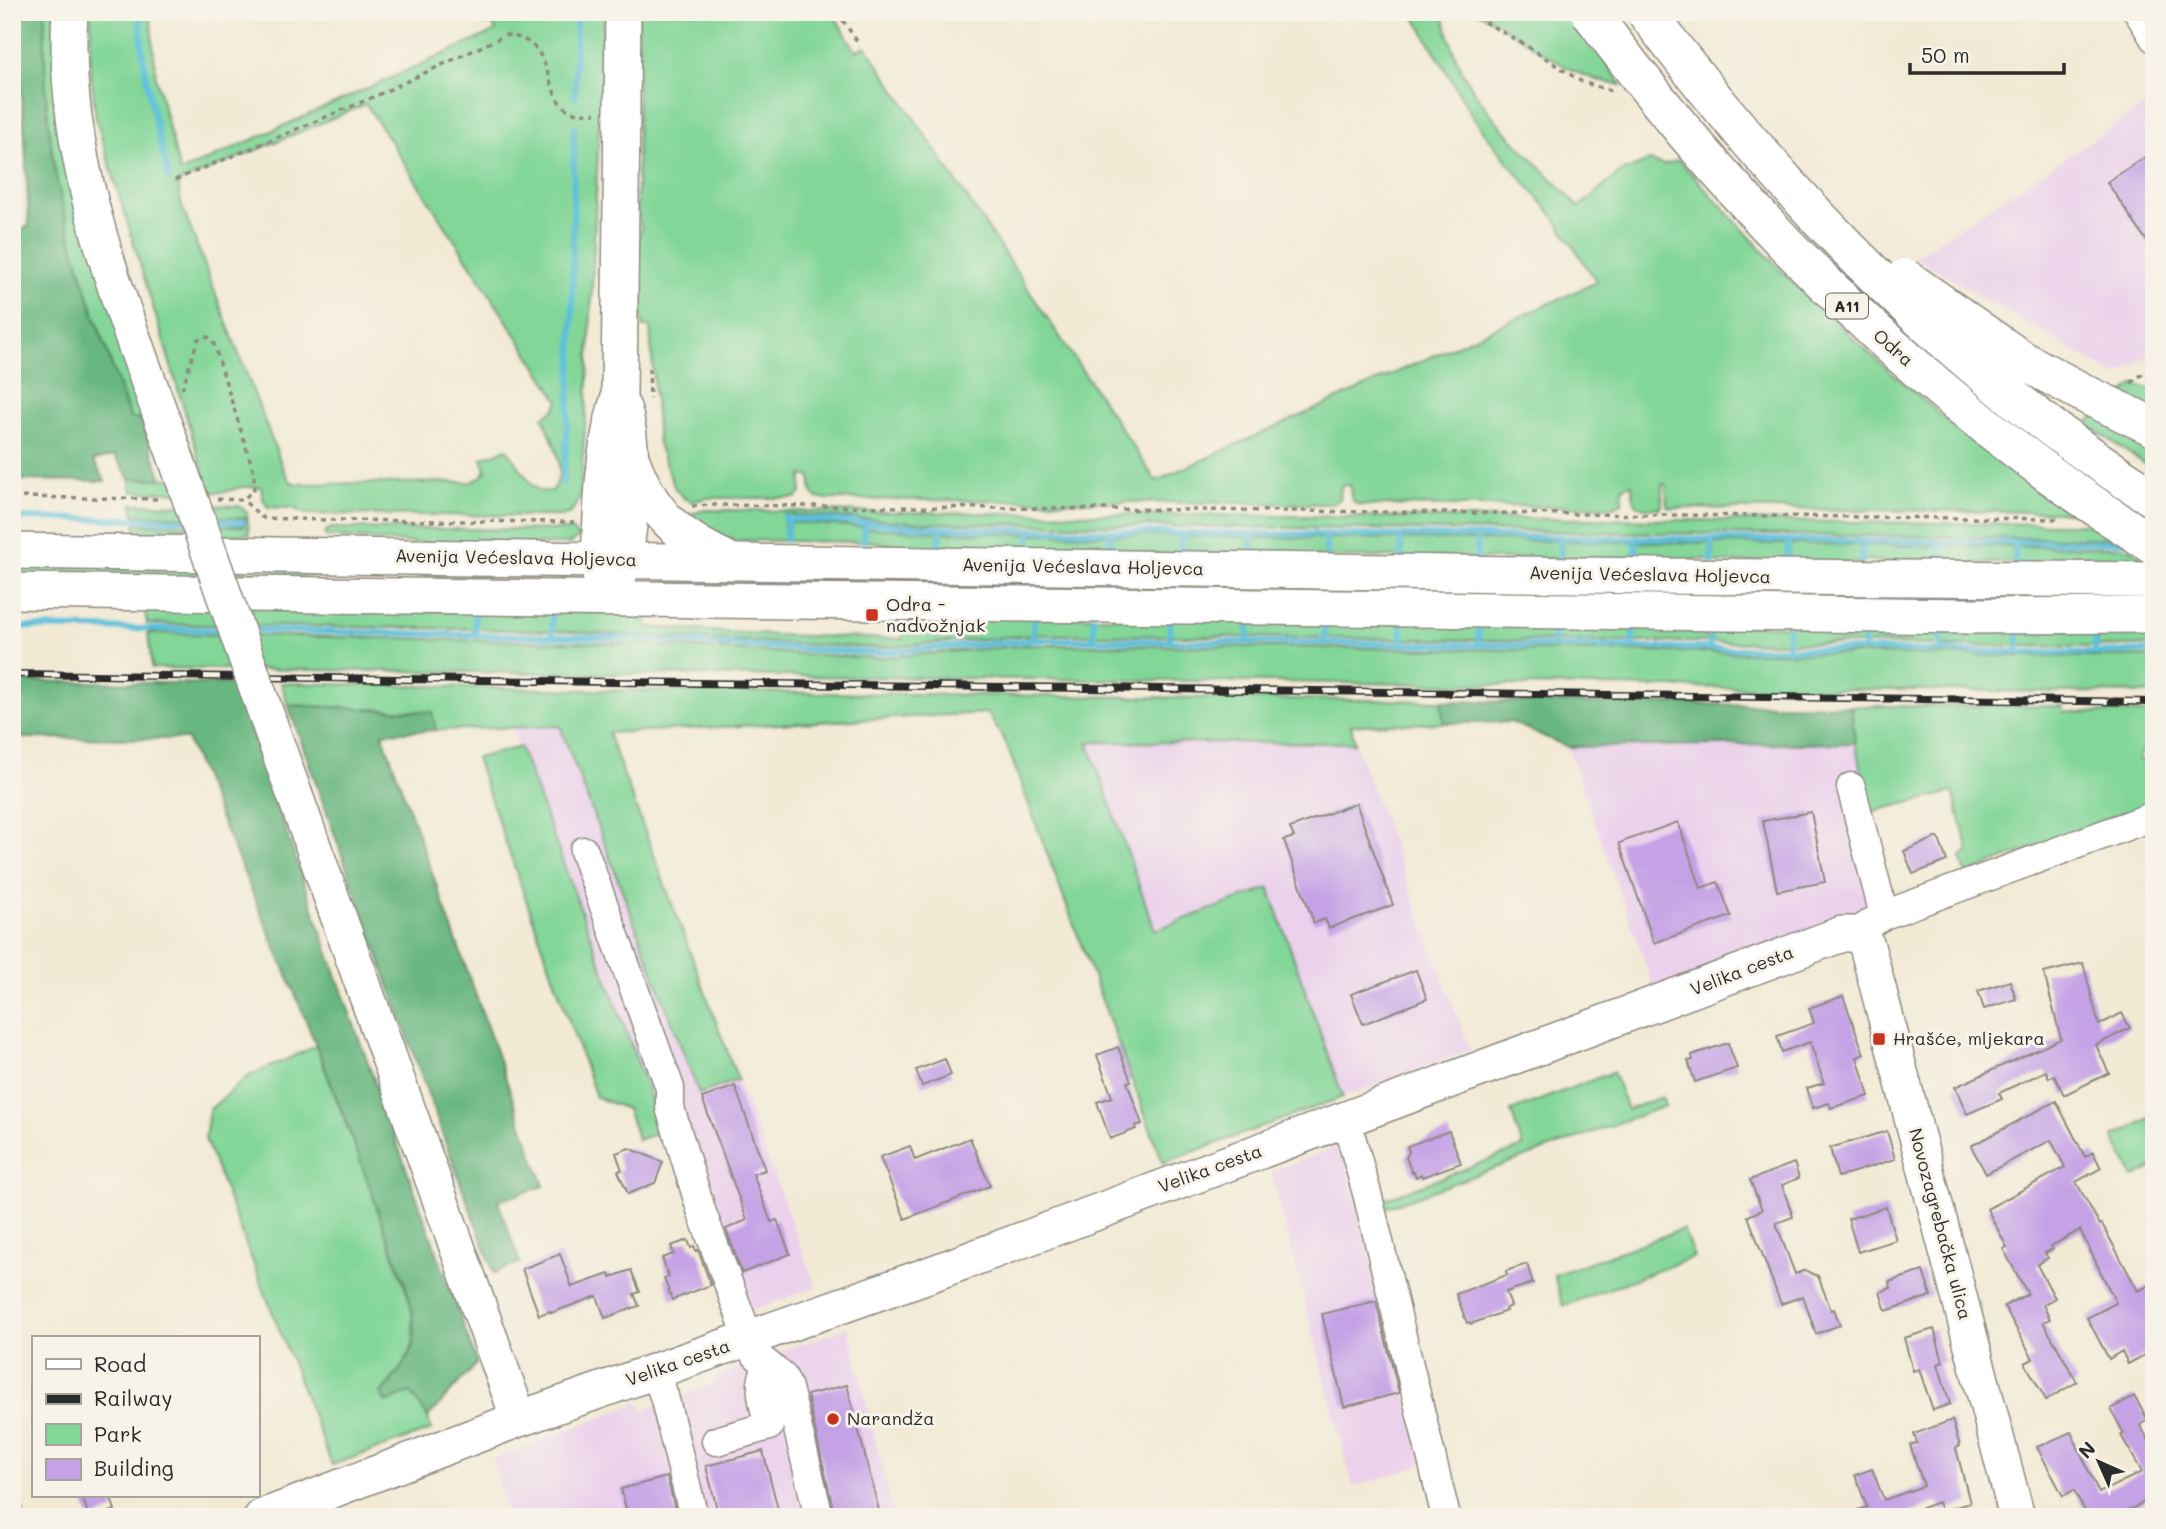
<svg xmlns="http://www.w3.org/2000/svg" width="2166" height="1529" font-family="Mali,sans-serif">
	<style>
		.built { fill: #ebd1eb }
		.green { fill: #82d698; stroke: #568062; stroke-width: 2; fill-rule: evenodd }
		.forest { fill: #69b780; stroke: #4a7156; stroke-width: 2 }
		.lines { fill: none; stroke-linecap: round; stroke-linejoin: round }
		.stream { stroke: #5cc0da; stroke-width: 6 }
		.building { fill: #c5a1e6 }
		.minor-casing { stroke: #8e8a80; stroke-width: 31 }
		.major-casing { stroke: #8e8a80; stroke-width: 38 }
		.path { stroke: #8e8a80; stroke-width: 3.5; stroke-dasharray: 5 5; stroke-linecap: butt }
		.minor { stroke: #fff; stroke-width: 28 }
		.major { stroke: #fff; stroke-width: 35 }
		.rail-casing { stroke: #2b2b2b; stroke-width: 8 }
		.rail { stroke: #f7f3e8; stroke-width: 5; stroke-dasharray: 16; stroke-linecap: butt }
		.major-bridge-casing { stroke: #8e8a80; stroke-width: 38; stroke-linecap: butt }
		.highway-bridge-casing { stroke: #8e8a80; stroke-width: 41; stroke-linecap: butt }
		.major-bridge { stroke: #fff; stroke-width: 35 }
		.highway-bridge { stroke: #fff; stroke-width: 38 }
		.poi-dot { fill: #c8321e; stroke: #f7f3e8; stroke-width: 2.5 }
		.labels { text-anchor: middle; stroke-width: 6; stroke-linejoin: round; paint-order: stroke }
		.shield { fill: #f7f3e8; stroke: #686764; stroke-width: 2 }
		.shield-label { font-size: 16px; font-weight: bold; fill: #2b2b2b }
		.street-label { font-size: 18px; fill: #2b2b2b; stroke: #f7f3e8 }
		.poi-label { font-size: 18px; fill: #2b2b2b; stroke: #f7f3e8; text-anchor: start }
	</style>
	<rect width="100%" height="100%" fill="#f7f3e8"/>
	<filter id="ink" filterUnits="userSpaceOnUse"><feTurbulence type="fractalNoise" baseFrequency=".0143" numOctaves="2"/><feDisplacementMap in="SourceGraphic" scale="14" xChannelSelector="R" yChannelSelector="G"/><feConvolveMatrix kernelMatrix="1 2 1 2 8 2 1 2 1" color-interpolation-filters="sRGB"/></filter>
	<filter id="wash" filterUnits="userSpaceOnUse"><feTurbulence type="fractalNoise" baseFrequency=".00686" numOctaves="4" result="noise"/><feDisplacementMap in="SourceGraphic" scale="28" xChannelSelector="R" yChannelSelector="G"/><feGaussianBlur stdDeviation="1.57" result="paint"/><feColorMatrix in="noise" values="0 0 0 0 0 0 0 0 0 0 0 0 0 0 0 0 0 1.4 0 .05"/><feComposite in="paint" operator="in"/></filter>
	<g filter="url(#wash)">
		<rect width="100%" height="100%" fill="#f2ead5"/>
		<path class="built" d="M2154,100V352L2117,376L1914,257Z
			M560,726L699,1093L738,1080L816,1287L733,1317L512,727Z
			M1088,742L1355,743L1470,1050L1343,1097L1269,888L1155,931Z
			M1855,743L1890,904L1655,991L1568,747Z
			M1341,1145L1423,1462L1414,1468L1353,1487L1271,1171Z
			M848,1327L894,1517H507L493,1460L639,1402L642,1410L707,1387L722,1373Z"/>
		<path class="green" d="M45,12H56L147,417L130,419C106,348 80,277 62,204C47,142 43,76 45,12Z
			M91,12H150L156,77L180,172L496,31L493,24L485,23L478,12H604L588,382L580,498L571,513L561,516L306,514L293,508L268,507L263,499L261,487H241L225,492H132L130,479L205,478L96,119L90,66ZM366,104L559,401L554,410L543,417C552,438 569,470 552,491H540L532,485L507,449L482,458L486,470L482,476L472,482L296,484L290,481L284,471L181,204L178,183Z
			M638,12H832L856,51L866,46L1156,481L1597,282L1554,217L1497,149L1473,117L1412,12H1442C1448,32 1453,55 1463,73C1492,126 1539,163 1579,207L1621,172L1648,161L1664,165L1679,160L1784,274L1878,361L1963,434L2041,495L2154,497V513L1671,508L1667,506L1666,485L1662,484V506L1660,508C1635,508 1634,509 1632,484L1623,487L1622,503L1614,507L1360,505C1349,502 1351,494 1350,485H1341L1340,499L1333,504L821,499C809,496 811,487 811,477L802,475L801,493L796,498H707L691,502L687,498L685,499L675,489L658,444L650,327H643L632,269L641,227L637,211Z
			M1477,12H1571L1622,85C1567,80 1526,36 1477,12Z
			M2135,384L2154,391V470L2086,424Z
			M133,504L239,506L247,512L249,534L177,542H138L135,524L244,526L246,518L134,515Z
			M705,510L2154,525L2123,538H2020L927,523L784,514L785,541L718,540L686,527L687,515Z
			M789,522L862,527V542L788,541Z
			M331,528L571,530L580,537L568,544L440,545L325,536L326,531Z
			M866,528L939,532L938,550L865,541Z
			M942,532L1028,534V553L941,549Z
			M1031,534L1109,535V554L1031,553Z
			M1112,535L1180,536L1179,555L1112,551Z
			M1183,536L1249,537L1250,556H1183Z
			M1252,538H1324L1325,557H1254Z
			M1327,538L1399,539L1400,557H1329Z
			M1402,539L1475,540V558H1403Z
			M1478,540L1558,541V559H1479Z
			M1561,541L1635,542V560H1562Z
			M1637,542L1711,543L1710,559L1638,561Z
			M1714,543L1787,544V561L1713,563Z
			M1790,544L1862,545L1861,563L1789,561Z
			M1864,545L1939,546V564L1864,560Z
			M1942,546H2013L2014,562L1942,565Z
			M2017,546L2123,547L2132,549L2154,567L2017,566Z
			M12,567L570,576L567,578L328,575L242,580L12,578Z
			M669,574L2154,592V604L668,586Z
			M144,604L473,611L474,629L147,624Z
			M476,611L550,613L551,631L476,629Z
			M553,611H647V627L775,635L903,639V622L952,616H1032L1033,635L876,648L553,631Z
			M1035,616L1092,617L1093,635H1034Z
			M1095,617L1169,618L1170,636L1095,635Z
			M1172,618L1246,619L1247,637L1172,636Z
			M1249,618L1323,620L1324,638L1249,637Z
			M1326,619L1400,621L1401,639L1326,638Z
			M1403,620L1477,622V640L1403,639Z
			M1556,622L1631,624L1632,642L1555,641Z
			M1552,623L1553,641L1479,640L1480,627Z
			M1634,623L1709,625V642H1634Z
			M1711,624L1786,626L1787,643L1711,642Z
			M1789,625L1863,627L1864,644L1789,643Z
			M1866,626L1940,628L1941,645L1866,644Z
			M1943,627L2017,629L2018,646H1942Z
			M2020,628L2094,630V647L2019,646Z
			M2097,629H2154V645L2096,647Z
			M148,633L613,643L876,658L1028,645H1108L2104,657L2154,656V693L152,668Z
			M281,683L591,690L1441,701L1444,723L1351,725L1355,743L1088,742L1155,930L1269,888L1343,1097L1163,1163L1005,741L987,713L608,733L738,1080L699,1094L560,726L436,730L431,712L288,705Z
			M1851,706H2064V712L2154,713V747L2144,748L2139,759L2152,769L2145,782L2154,802L2112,817L1966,874L1961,857L1969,852L1953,792L1870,812L1855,743Z
			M520,747L663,1131L638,1140L627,1109L596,1097L476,758Z
			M316,1046L367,1179L412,1308L414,1342L404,1364L381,1393L410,1392L428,1417L431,1430L332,1465L205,1139L209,1110L247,1077Z
			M1613,1072L1627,1110L1662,1097L1665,1106L1377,1211L1374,1203L1523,1147L1511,1111Z
			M2154,1116V1167L2134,1178L2113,1137Z
			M1683,1229L1694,1257L1563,1306L1554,1275Z"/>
		<path class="forest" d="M18,12H45C43,76 47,142 62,204C80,277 105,347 130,418H140L162,479H130L115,456L93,460L105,481L12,480V233L29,226L25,141L17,39Z
			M12,681L234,684L349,1011L477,1363L428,1417L410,1392L386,1403L381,1393C393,1378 412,1359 414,1339C416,1301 393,1253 380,1217C325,1054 253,897 187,739L12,738Z
			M1441,701L1851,706L1855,743L1568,747L1511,722L1444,723Z
			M288,705L432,712L436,730L382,733L544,1186L498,1201L520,1263L494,1273L442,1133Z"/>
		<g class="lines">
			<path class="stream" d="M140,12C141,69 155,123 169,178
				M575,97L576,12
				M563,483L572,362L574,128
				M12,518L185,520
				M784,518L941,528L1182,533L1940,542H2122
				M210,521L242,522
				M1030,530V553
				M1110,531L1111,554
				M1251,533L1252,556
				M1325,534L1327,557
				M1400,536L1401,558
				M1477,536V559
				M1559,537L1560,560
				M1636,538V561
				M786,540L787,518
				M864,542V523
				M939,549L941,528
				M1181,555L1182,533
				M1711,562L1712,539
				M1787,564L1788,540
				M1862,564L1863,541
				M1940,565V542
				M2015,566L2016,543
				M552,612V636
				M1094,617V640
				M1248,619V641
				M1402,621V644
				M1710,625V647
				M1788,626V648
				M12,627L224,630
				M1864,627V649
				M1941,628V650
				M2018,629V651
				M249,630L614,638L875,653L1033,640H1094L2095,653L2154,651
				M475,635V611
				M1033,640L1034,616
				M1170,640V618
				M1324,643L1325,620
				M1478,645L1479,622
				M1554,646V622
				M1633,647V624
				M2095,653V629"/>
		</g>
		<g id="blocks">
			<path class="building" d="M2154,151V252L2107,182Z
				M1356,803L1393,905L1329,928L1325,919L1314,923L1284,840L1294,837L1290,828Z
				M1811,812L1825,882L1777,891L1763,821Z
				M1678,822L1701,888L1718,882L1731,916L1654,943L1619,843Z
				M1938,837L1947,861L1913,874L1904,851Z
				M2083,963L2099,1025L2122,1013L2130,1028L2096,1045L2109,1073L2064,1095L2054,1075L2049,1078L2046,1071L1999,1093L2002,1099L1967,1114L1955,1087L2061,1039L2044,973Z
				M1416,970L1427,999L1363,1024L1351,994Z
				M2010,981L2016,999L1984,1009L1978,991Z
				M1843,996L1864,1054L1857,1057L1869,1096L1831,1108L1829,1103L1813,1108L1807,1088L1824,1083L1810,1042L1782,1052L1777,1036L1814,1023L1809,1008Z
				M1728,1043L1737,1068L1695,1082L1688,1061L1693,1060L1692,1055Z
				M1118,1047L1131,1081L1127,1082L1142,1124L1135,1126L1136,1129L1110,1139L1097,1102L1112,1097L1097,1055Z
				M945,1059L951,1075L922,1086L916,1070Z
				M735,1086L765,1170L753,1174L771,1222L777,1220L790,1254L742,1273L726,1229L747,1220L702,1098Z
				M2056,1101L2085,1157L2093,1152L2101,1168L2076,1182L2100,1225L2102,1224L2138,1291L2154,1283V1350L2128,1364L2122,1351L2109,1359L2087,1318L2116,1303L2080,1230L2051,1246L2053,1249L2045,1253L2048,1258L2037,1265L2055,1298L2043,1305L2050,1319L2043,1322L2077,1382L2046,1400L2025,1363L2033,1359L2004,1306L2028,1294L2003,1249L2007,1247L1987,1209L2065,1167L2051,1140L1986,1174L1971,1146Z
				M1449,1131L1461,1163L1422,1177L1421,1174L1416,1177L1414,1172L1412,1173L1406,1157L1409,1152L1407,1146Z
				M1887,1131L1895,1159L1838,1177L1830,1148Z
				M970,1138L990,1186L905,1219L880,1157L910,1146L915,1160Z
				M629,1148L663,1162L655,1183L628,1194L618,1171L622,1170L616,1153Z
				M1794,1163L1799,1178L1782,1185L1793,1217L1776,1223L1795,1274L1805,1270L1818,1276L1831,1310L1834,1309L1840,1325L1816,1334L1803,1296L1781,1304L1748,1216L1762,1210L1750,1180Z
				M1886,1207L1896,1240L1858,1252L1848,1219Z
				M688,1240L691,1248L694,1246L696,1251L698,1250L711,1285L672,1300L664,1278L669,1277L662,1258L674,1254L671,1246Z
				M560,1254L572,1287L609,1274L611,1277L631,1270L640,1292L634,1294L639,1306L605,1318L597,1296L551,1313L550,1311L539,1315L522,1269Z
				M1527,1264L1533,1283L1506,1292L1511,1306L1505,1309L1506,1311L1471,1324L1470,1322L1467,1323L1456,1294L1507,1275L1506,1271Z
				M1923,1271L1931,1296L1886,1311L1880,1292L1891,1288L1889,1282Z
				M1376,1301L1399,1393L1344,1407L1322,1314Z
				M1934,1329L1943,1362L1938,1364L1950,1404L1933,1410L1919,1369L1913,1371L1904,1338Z
				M847,1385L880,1514L871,1517H835L807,1395Z
				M2134,1396L2148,1420L2140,1425L2154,1451V1497L2116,1517H2088L2074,1490L2063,1496L2037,1447L2071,1432L2099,1493L2142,1472L2121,1435L2124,1434L2111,1409Z
				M1952,1420L1960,1446L1956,1448L1970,1503L1941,1511L1938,1502L1898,1517H1845V1515L1867,1507L1855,1475L1872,1469L1884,1500L1924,1486L1910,1445L1917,1443L1914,1434Z
				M763,1451L780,1517H719L706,1466Z
				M667,1477L677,1517H628L621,1489Z
				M82,1496H110L115,1510L96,1517H89Z"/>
		</g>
	</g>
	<g filter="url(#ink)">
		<use href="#blocks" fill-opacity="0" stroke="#8e8a80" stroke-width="2"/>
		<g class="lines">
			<defs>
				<path id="minor" d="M2138,12L2154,38
					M1851,787L1884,915
					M584,851L670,1088V1108L702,1213L749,1339L756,1355L783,1377L788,1388L819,1517
					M1859,934L1864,927L1884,915L2154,816
					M1346,1119L1368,1197L1446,1517
					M655,1371L664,1396L694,1517
					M716,1441L769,1426C764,1406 756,1385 768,1366"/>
				<path id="major" d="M70,12C60,163 123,307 172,447
					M632,460C651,512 676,535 725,558
					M12,551L1653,576L2154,580
					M601,581C598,559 600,537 601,516C603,475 606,436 619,397L623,12
					M617,581C633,543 636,447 623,408
					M12,591L1968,616L2154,615
					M285,768L519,1419
					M262,1517L519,1419L931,1274L1815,944L1842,934H1859L1867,946L2017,1517"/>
			</defs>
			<use href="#minor" class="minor-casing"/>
			<use href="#major" class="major-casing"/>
			<path class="path" d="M837,12L859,44
				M1467,12L1527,46L1582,82L1615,92
				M175,180L369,99L506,35C561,40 539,103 574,112C580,114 589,113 596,113
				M649,368L650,399
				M2131,383L2154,365
				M182,389L198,339L208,337L213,341L254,473V489L243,500
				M12,497L161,499
				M217,499L243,500L263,518L326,520L574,522
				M692,506L714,505L2060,519
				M12,1485L25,1517"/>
			<use href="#minor" class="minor"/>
			<use href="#major" class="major"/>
			<defs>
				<path id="rail" d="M12,674L2154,702"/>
			</defs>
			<use href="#rail" class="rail-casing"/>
			<use href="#rail" class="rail"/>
			<defs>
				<path id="major-bridge" d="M172,447L285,768"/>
				<path id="highway-bridge" d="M1590,12C1744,221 1933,406 2154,545
					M1646,12C1786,198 1956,374 2154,498
					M1905,278L2022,360L2089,396L2154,427"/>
			</defs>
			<use href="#major-bridge" class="major-bridge-casing"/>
			<use href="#highway-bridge" class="highway-bridge-casing"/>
			<use href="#major-bridge" class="major-bridge"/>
			<use href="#highway-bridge" class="highway-bridge"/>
		</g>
	</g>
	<g class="poi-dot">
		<rect x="865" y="608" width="14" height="14" rx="3.5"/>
		<rect x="1872" y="1032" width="14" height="14" rx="3.5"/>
		<circle cx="833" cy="1419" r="7"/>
	</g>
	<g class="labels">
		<rect class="shield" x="1826" y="293.5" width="42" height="25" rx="5"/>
		<g class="shield-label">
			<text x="1847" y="312">A11</text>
		</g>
		<g class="street-label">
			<text transform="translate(1893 348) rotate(41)" y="6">Odra</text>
			<text transform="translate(516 558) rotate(1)" y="6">Avenija Većeslava Holjevca</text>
			<text transform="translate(1083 567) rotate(1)" y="6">Avenija Većeslava Holjevca</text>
			<text transform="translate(1650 575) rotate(1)" y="6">Avenija Većeslava Holjevca</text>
			<text transform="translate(1742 971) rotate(-21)" y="6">Velika cesta</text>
			<text transform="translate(1210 1169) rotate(-20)" y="6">Velika cesta</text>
			<text transform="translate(1940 1224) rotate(75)" y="6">Novozagrebačka ulica</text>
			<text transform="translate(678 1363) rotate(-19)" y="6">Velika cesta</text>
		</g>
		<g class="poi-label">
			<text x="886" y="611">Odra -<tspan x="886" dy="21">nadvožnjak</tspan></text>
			<text x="1893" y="1045">Hrašće, mljekara</text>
			<text x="847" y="1425">Narandža</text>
		</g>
	</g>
	<rect width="2166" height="1529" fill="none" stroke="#f7f3e8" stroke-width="42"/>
	<rect x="32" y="1336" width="228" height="161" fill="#f7f3e8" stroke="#a5a39c" stroke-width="2"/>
	<rect x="46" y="1359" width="35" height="10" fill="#ffffff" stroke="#a5a39c" stroke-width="2"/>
	<text x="94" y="1372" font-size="21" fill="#2b2b2b">Road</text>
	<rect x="46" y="1394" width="35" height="10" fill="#2b2b2b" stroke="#a5a39c" stroke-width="2"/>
	<text x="94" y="1406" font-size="21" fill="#2b2b2b">Railway</text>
	<rect x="46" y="1424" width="35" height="21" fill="#82d698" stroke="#a5a39c" stroke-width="2"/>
	<text x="94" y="1442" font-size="21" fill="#2b2b2b">Park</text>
	<rect x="46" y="1459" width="35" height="21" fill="#c5a1e6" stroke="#a5a39c" stroke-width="2"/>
	<text x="94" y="1476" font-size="21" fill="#2b2b2b">Building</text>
	<g transform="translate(2099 1462) rotate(315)" stroke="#f7f3e8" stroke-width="5" paint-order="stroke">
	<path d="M0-5L12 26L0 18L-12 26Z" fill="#2b2b2b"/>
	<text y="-10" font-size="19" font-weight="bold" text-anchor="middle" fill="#2b2b2b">N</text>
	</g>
	<path d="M1910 63v10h154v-10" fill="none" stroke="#2b2b2b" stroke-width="3.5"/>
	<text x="1921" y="63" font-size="21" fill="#2b2b2b" stroke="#f7f3e8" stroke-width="5" paint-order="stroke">50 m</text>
</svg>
